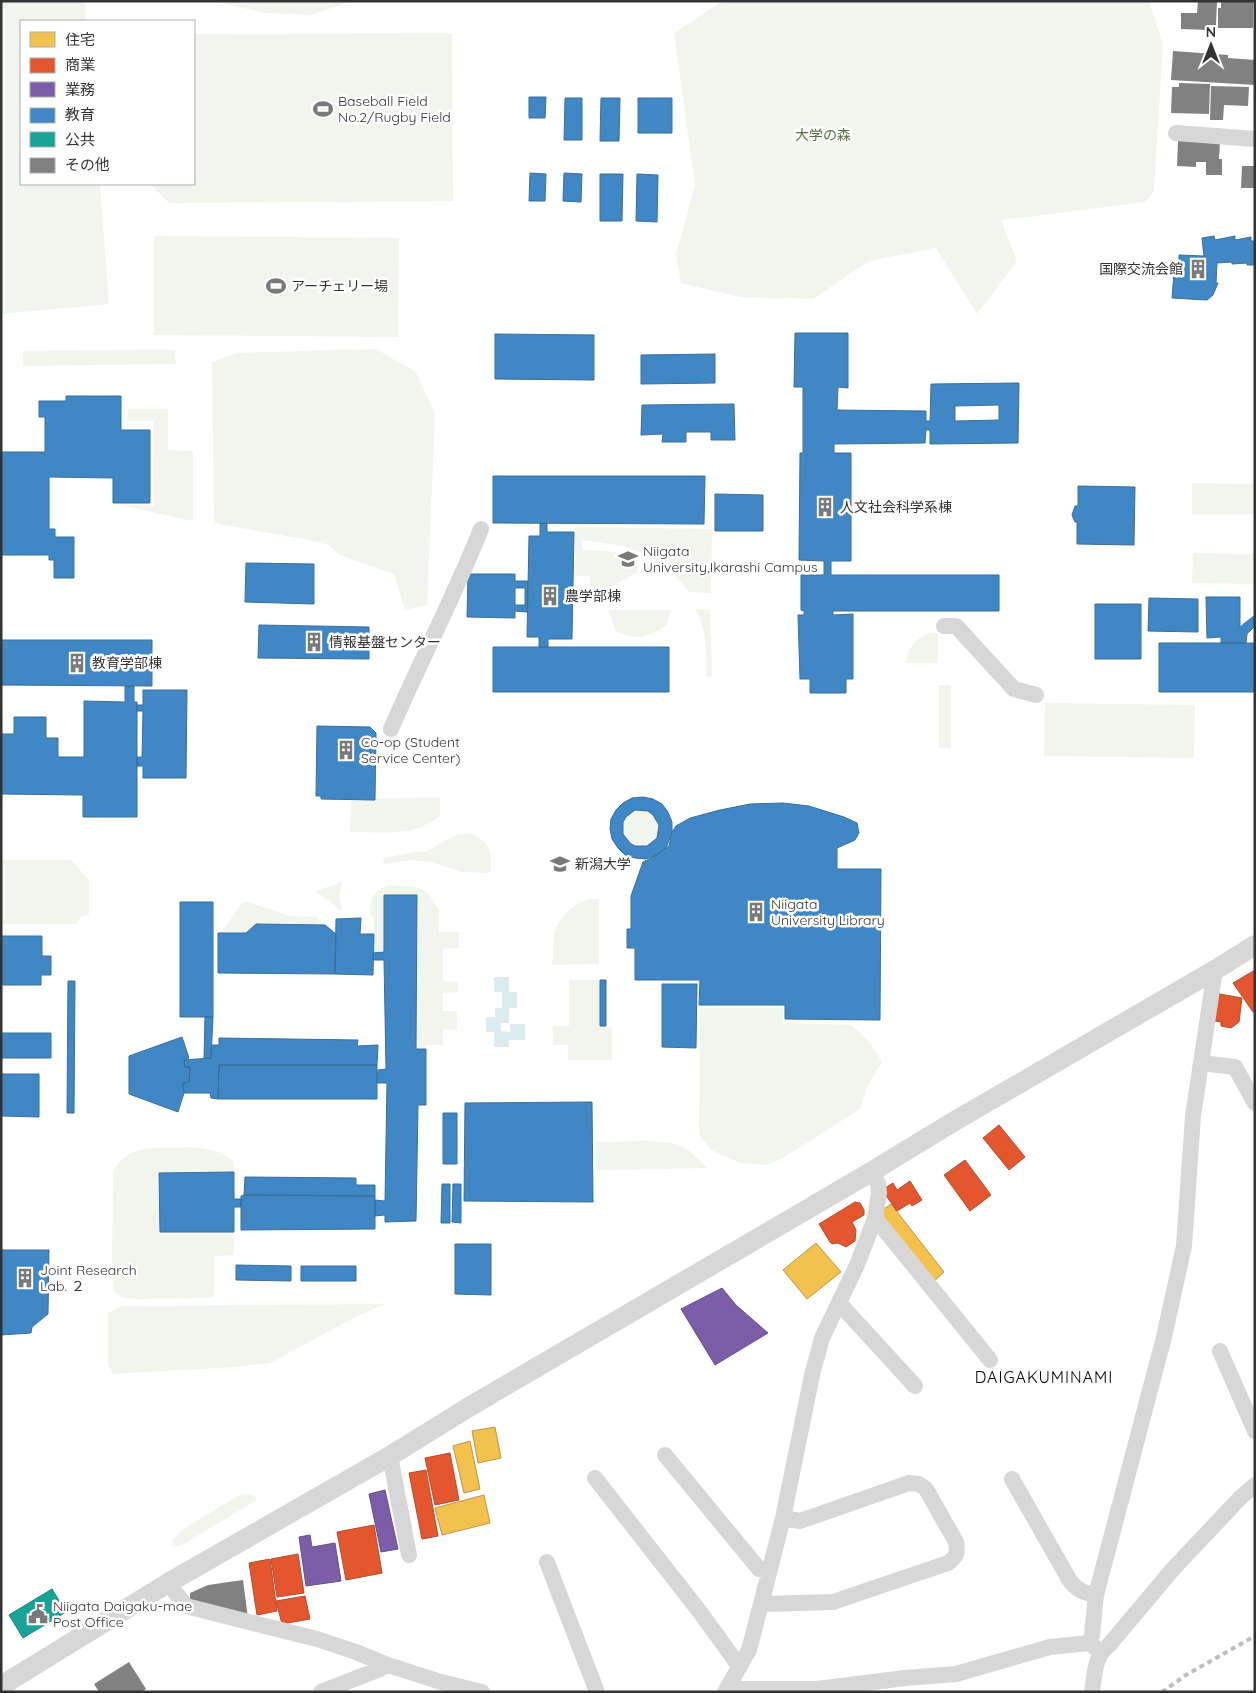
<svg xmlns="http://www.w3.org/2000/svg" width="1256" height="1693" font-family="Quicksand,'Noto Sans JP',sans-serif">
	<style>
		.green { fill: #f1f5ed }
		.water { fill: #ddebf3 }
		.homes { fill: #f2c14e; stroke: #b99646 }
		.shops { fill: #e4572e; stroke: #af4c30 }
		.offices { fill: #7b5ea7; stroke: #655184 }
		.schools { fill: #3f88c5; stroke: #3b6e99; fill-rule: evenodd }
		.public { fill: #17a398; stroke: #1f817a }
		.building { fill: #818181 }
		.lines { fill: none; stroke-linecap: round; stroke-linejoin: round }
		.minor { stroke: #d7d7d7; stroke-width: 16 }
		.tertiary { stroke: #d7d7d7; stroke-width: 20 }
		.rail { stroke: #bebebe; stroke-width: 4; stroke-dasharray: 5 4; stroke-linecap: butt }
		.labels { text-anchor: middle; stroke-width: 5; stroke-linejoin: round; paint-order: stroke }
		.poi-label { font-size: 14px; fill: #333; stroke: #fff; text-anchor: start }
		.park-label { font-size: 14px; fill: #56703f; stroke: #fff }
		.quarter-label { font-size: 16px; letter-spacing: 1px; fill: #000; stroke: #fff }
	</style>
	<rect width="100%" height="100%" fill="#fff"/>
	<path class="green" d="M1,1H85L86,21H21V184H100L109,304L1,314Z
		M214,1H353L311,15L265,13Z
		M723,1H1149L1163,44L1154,191L1145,202L1001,220L1017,261L977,314L936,248L869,261L813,299L741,297L681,283L676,255L695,185L674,33Z
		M452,33L453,201L169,203L150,184H194V34Z
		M154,236L399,238L398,337L154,335Z
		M376,349L416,372L435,414L427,605L405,610L394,574L340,555L326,543L214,523L212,362L237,353Z
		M175,350L176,364L23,366V351Z
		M128,409H168V450L193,451V521L115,504L154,506L153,421H127Z
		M1192,483L1255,484V514H1192Z
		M575,527L712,529L711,593L689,592L666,564L624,546L582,540V549L620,553L638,561V572L607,589L603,596H591L590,576H575Z
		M1193,553L1255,554V584L1192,583Z
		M608,609L611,610H671L666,626C644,638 640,641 616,631Z
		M696,609L710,610L712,676L706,677C707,654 707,629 696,609Z
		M928,633H938V663H906C907,648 915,640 928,633Z
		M939,685H951V748H939Z
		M1045,703L1195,705L1194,758L1044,756Z
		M440,798V816C415,837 381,832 350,832L351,799Z
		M623 828a18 18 0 1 1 36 0a18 18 0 1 1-36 0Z
		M470,833C490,842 492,850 491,871L488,873L462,872L434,863L412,860L383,864L384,858L414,852L427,851L456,835Z
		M1,860H71C73,861 87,878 89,881V914L81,917L76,924H1Z
		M342,882L339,897L342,909L339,910L330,901L317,893L316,891Z
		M388,885C401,886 417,885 428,893C432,897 434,905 439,910V932H459V948L443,949V981L458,982V992L443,993V1011H457V1030L443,1029V1045H426V1049H416L417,896H385L384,952L373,953L374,919L370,913C371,895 373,893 388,885Z
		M589,899H599V964L552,965C554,953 552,939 556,928C562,914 575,903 589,899Z
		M248,902L287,915L303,917H317L324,925L257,924L246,933H221L242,903Z
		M569,980H600V1026L612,1027V1060H568V1045H553V1026H569Z
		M783,1007V1023L851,1025L868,1040L882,1062L867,1087L860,1109L783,1158L766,1165L740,1163L711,1150L699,1134L700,1008Z
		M646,1141C683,1143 682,1143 708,1168L596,1170L595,1142Z
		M192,1147C208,1149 222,1151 234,1162V1172L160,1173V1232H234V1255L214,1256V1292L213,1296L210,1298L135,1299L121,1297L114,1291L112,1273L113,1174C125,1141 161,1149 192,1147Z
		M385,1304L357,1316L270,1363L233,1367L113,1374L108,1365V1313L121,1306Z
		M245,1494L255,1496L257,1500L180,1546H173L172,1540L185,1528L238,1496Z"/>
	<path class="water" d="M494,977H509V992H517V1008H509V1023H501V1031L510,1032V1024H525V1040H509V1047H494V1032H486V1017H495V1008H502V992H494Z"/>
	<path class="homes" d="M891,1204L944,1272L932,1283L878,1213Z
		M816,1243L841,1272L807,1299L783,1270Z
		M495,1427L501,1458L478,1463L472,1431Z
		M470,1441L480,1489L464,1493L453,1446Z
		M484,1495L490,1523L442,1535L435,1508Z"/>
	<path class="shops" d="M1255,970V1011L1253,1012L1233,983Z
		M1214,993L1242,998L1239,1022L1231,1028L1221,1026V1022L1209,1020Z
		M999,1125L1025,1157L1009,1170L983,1138Z
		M965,1160L991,1195L970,1211L944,1175Z
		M910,1181L922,1200L912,1206L910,1203L897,1211L882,1190L893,1183L897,1190Z
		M855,1202L860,1203L864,1210V1215L852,1222L856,1230L855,1241L846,1247L838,1243L832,1244L830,1242L819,1224Z
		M450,1453L459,1500L435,1505L425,1458Z
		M426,1470L438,1536L422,1539L409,1473Z
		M374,1525L382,1573L346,1580L337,1532Z
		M298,1554L304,1593L277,1597L271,1559Z
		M270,1559L277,1611L257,1615L249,1563Z
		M305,1596L310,1619L282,1624L276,1601Z"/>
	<path class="offices" d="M722,1288L736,1305L768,1333L715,1365L681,1309Z
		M385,1490L398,1549L381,1552L369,1494Z
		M310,1535L312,1547L335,1543L341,1581L306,1586L299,1537Z"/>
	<path class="schools" d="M529,97H546L545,118H529Z
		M565,98H582V140H564Z
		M601,98H620L619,141H600Z
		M638,98H672V133H638Z
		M530,173L546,174L545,201H529Z
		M564,173L582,174L581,202L563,201Z
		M600,174H623L622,221H600Z
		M637,174L658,175L657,222L636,221Z
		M1214,236L1215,240L1235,236V240L1251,237V241H1255V265H1247V263L1232,264V262L1217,263L1216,283H1218L1213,295L1207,300L1172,298L1174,273H1179V255L1204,256L1202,238Z
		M795,333H848V388L838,387L837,410L926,411V421H930L931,384L1019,383L1018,443L930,444V430H926L925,443L834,444V453H851V561H831V575H999V611H833V615L853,614V679H846V693H810V679H800L798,615H804V611L801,610V575H824V561L799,560L800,453H803V387H794ZM999,405V420L955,421V406Z
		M495,334L594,335V380L495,379Z
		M715,354V383L641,384V355Z
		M66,396H121V430H150V503H113V478L49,477V529H55V537H74V578H54V560H49V555H1V452H45V417H39V401H66Z
		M734,404L735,440H711V432H686V442H662L663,434L641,435L642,405Z
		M493,476H705L704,524L493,523Z
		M1078,486L1135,487L1134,545L1077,544V522H1075L1072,515L1075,506H1078Z
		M715,494L763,495V531H715Z
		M540,523H547V532H574L572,639H548V647H539V637H527L529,536H540Z
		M246,563L314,564V604L245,602Z
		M468,574H515V581H528L527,612L515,611V618L467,617ZM515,588H525V605H515Z
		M1206,597H1240V627L1255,615V626L1247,634L1246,643H1221V637L1207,638Z
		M1149,598L1198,599V632L1148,631Z
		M1095,604H1141V659H1095Z
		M259,625L369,627V659L258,658Z
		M1,640H152V686L1,685Z
		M1159,643H1255V692H1159Z
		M493,647H669V692H493Z
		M125,686H134V702H137V817H83V795L1,794V734H14V717H46V738H58V757H84V701L125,702Z
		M143,690H187L186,778H143V766H137V757H142L143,711H137V705H143Z
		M317,726L370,727L376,733L375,800L321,799V796H316Z
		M643,797L653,799L662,804L668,812L672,822V832L667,846L662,851L655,856L645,859L635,858L625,855L618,848L612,839L610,829L611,819L616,810L623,803L632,798ZM635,810L648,811L653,815L659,825L657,838L647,846H635L630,843L623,834V822L626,817Z
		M783,803L809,806L844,817L857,823L859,833L855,840L837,848V869H881L880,1020L785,1019V1005H699L700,980H635V948H627V929H631V896L643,862L655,856L669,846L672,832L676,826L690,818L720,810L750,804Z
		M384,895H417L416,1049H426V1105H418L416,1221L385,1222V1215L375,1216V1200L385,1201L387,1083H377L378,1070L386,1069L384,960H373V953L384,952Z
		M180,902H213V1017H180Z
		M361,918L360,934H374L373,975L335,974L336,919Z
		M256,924L325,925L336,934L335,974L218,973V933H246Z
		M1,936H42V956H51V975H41V985H1Z
		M600,980H606V1026H600Z
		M68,981H75L74,1113H67Z
		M662,984H697L696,1048L662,1047Z
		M205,1017H213L211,1058H204Z
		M1,1033H51V1058H1Z
		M182,1037L189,1058L184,1060L185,1067H190L189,1082L183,1083L184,1093L178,1112L129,1094V1056Z
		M219,1038L358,1040L357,1046L378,1045L377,1065H219L218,1099L211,1098L210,1093H184L183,1083L189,1082L190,1067H185L184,1060L211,1058V1045H219Z
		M219,1065H377V1099H218Z
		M1,1074H39V1117L1,1116Z
		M592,1102L593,1202L464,1201L465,1103Z
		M443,1113H457V1164H443Z
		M234,1172V1199H241V1207H234V1232H160L159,1173Z
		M245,1177L356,1178V1185H375V1196L244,1195Z
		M442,1184H450V1223H441Z
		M453,1184H461V1223L452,1222Z
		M244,1195L375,1196V1229L241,1230V1196Z
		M455,1244H491V1295L455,1294Z
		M1,1250H49L48,1314L32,1327L31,1333L1,1335Z
		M236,1265L291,1266V1281L236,1280Z
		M301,1266H356V1281H301Z"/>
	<path class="public" d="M52,1589L66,1612L23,1638L9,1615Z"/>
	<path class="building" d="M1198,1H1217L1216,25H1208V30L1181,29V13H1197Z
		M1221,1H1253V28H1218V8H1221Z
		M1173,51L1228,55V58L1255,60V85L1171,80Z
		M1179,83L1210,84L1209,114L1171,113L1172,87H1179Z
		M1211,86L1249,87L1248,106L1224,105L1223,120H1210Z
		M1178,141L1220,142L1219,159H1222V175H1206V162H1196V167L1177,166Z
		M1242,166H1255V188H1241Z
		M243,1580L248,1618L190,1605V1593L208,1585Z
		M129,1662L146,1689L141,1692H99L94,1684Z"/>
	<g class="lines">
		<path class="minor" d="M1176,133L1255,139
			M944,626H956L1014,689L1036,695
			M391,729C420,662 454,597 481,529
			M1201,1063L1235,1067L1255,1103
			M875,1218L990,1360
			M839,1303L915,1386
			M1220,1351L1255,1431
			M665,1455L759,1569L769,1571
			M390,1456L409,1555
			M595,1478L700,1612L739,1666
			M1012,1479L1070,1581C1078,1591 1085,1593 1096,1595
			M547,1562L597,1692
			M168,1583L186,1606L317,1639L356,1652L385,1664L441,1682L482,1692
			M761,1604L833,1602L948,1563C957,1557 958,1552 956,1542L926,1489L919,1484L909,1483L800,1521L783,1518
			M1100,1651L1089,1643L1092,1635L1096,1595L1164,1337L1184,1246L1193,1116L1215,970
			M727,1689H817L905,1678L956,1674L1050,1647L1089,1643
			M321,1692L380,1669L385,1664
			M725,1692L749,1650L761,1604L783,1518L812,1375L822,1338L857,1265L875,1218L879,1193L878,1183L871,1172
			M1092,1692C1095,1674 1094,1656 1109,1645L1173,1569L1241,1497L1255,1485"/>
		<path class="tertiary" d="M1,1686L168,1583L390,1456L469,1407L871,1172L953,1122L1215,970L1255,945"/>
		<path class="rail" d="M1162,1692L1186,1675L1255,1636"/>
	</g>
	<defs>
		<symbol id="stadium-bare" viewBox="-9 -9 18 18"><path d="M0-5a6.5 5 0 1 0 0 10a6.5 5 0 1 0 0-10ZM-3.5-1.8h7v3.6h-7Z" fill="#7a7a7a" stroke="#fff" stroke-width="2.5" paint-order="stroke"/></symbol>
		<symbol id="building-bare" viewBox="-9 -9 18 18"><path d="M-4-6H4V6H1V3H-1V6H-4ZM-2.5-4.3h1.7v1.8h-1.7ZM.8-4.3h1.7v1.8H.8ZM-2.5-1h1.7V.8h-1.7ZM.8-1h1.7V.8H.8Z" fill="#7a7a7a" stroke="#fff" stroke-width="2.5" paint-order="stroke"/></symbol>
		<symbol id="university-bare" viewBox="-9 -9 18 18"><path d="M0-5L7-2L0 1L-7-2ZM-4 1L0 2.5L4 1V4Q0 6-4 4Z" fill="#7a7a7a" stroke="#fff" stroke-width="2.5" paint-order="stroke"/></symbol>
		<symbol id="civic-bare" viewBox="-9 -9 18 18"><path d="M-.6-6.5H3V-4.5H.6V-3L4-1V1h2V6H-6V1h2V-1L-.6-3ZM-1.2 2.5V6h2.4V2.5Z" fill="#7a7a7a" stroke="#fff" stroke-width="2.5" paint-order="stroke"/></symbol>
	</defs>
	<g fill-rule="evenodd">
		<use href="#stadium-bare" x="309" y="95" width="28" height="28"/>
		<use href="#building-bare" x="1184" y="255" width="28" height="28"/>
		<use href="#stadium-bare" x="262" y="272" width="28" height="28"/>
		<use href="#building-bare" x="811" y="493" width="28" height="28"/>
		<use href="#university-bare" x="614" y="545" width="28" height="28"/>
		<use href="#building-bare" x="536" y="582" width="28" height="28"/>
		<use href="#building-bare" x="300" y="628" width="28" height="28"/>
		<use href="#building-bare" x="63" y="649" width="28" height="28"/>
		<use href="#building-bare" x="332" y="736" width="28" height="28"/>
		<use href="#university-bare" x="546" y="850" width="28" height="28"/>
		<use href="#building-bare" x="742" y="898" width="28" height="28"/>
		<use href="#building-bare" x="11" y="1264" width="28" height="28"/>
		<use href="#civic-bare" x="24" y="1600" width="28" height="28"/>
	</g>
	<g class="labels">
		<g class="poi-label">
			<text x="338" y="106">Baseball Field<tspan x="338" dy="16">No.2/Rugby Field</tspan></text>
			<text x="1183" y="274" text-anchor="end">国際交流会館</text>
			<text x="291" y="291">アーチェリー場</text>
			<text x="840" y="512">人文社会科学系棟</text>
			<text x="643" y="556">Niigata<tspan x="643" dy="16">University,Ikarashi Campus</tspan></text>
			<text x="565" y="601">農学部棟</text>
			<text x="329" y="647">情報基盤センター</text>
			<text x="92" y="668">教育学部棟</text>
			<text x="361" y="747">Co-op (Student<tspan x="361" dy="16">Service Center)</tspan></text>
			<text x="575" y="869">新潟大学</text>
			<text x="771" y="909">Niigata<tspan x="771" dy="16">University Library</tspan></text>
			<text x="40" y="1275">Joint Research<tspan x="40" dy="16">Lab. ２</tspan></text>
			<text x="53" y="1611">Niigata Daigaku-mae<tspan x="53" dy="16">Post Office</tspan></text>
		</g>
		<g class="park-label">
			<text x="823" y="140">大学の森</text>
		</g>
		<g class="quarter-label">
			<text x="1044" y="1383">DAIGAKUMINAMI</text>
		</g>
	</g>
	<rect width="1256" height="1693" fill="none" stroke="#333333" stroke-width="5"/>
	<rect x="20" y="20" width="175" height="165" fill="#ffffff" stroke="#adadad"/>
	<rect x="30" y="32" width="25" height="15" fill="#f2c14e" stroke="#adadad"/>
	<text x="65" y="45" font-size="15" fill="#333333">住宅</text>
	<rect x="30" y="58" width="25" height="15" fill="#e4572e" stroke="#adadad"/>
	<text x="65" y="70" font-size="15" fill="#333333">商業</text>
	<rect x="30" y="82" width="25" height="15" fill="#7b5ea7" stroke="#adadad"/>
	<text x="65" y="95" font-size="15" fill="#333333">業務</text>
	<rect x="30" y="108" width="25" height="15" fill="#3f88c5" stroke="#adadad"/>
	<text x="65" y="120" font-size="15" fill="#333333">教育</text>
	<rect x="30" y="132" width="25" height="15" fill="#17a398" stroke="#adadad"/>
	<text x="65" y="145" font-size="15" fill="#333333">公共</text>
	<rect x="30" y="158" width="25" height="15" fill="#818181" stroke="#adadad"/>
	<text x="65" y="170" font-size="15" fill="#333333">その他</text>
	<g transform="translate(1211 45)" stroke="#ffffff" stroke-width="4" paint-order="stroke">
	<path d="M0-4L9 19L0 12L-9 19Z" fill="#333333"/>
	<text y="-8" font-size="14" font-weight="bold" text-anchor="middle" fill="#333333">N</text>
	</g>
</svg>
